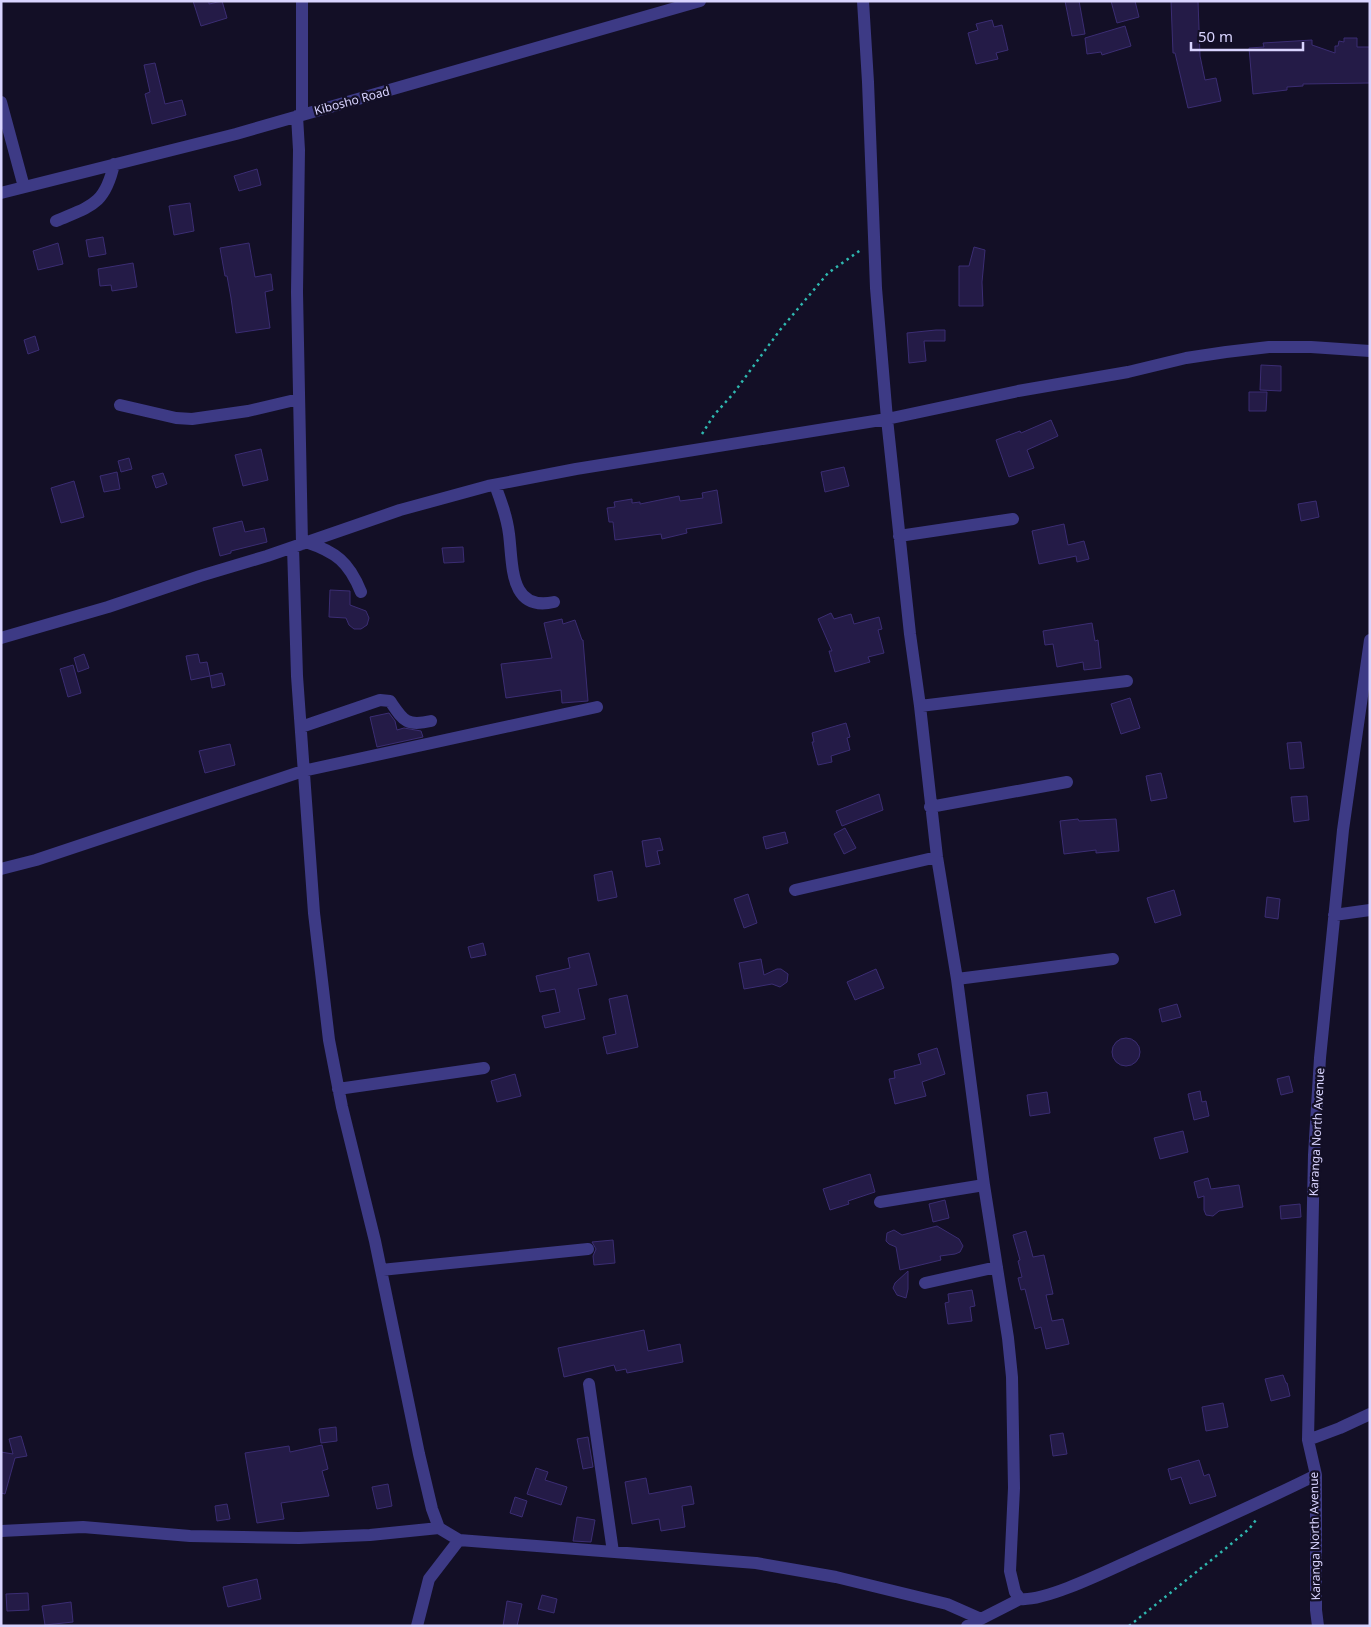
<svg xmlns="http://www.w3.org/2000/svg" width="1371" height="1627" font-family="'Noto Sans',sans-serif">
	<style>
		.building { fill: #241b47; stroke: #3b2d73 }
		.lines { fill: none; stroke-linecap: round; stroke-linejoin: round }
		.path { stroke: #2fb8b0; stroke-width: 2.5; stroke-dasharray: 2.5 4; stroke-linecap: butt }
		.minor { stroke: #3d3a85; stroke-width: 12 }
		.labels { text-anchor: middle; stroke-width: 4.5; stroke-linejoin: round; paint-order: stroke }
		.street-label { font-size: 12px; fill: #d9d4ff; stroke: #130f26 }
	</style>
	<rect width="100%" height="100%" fill="#130f26"/>
	<path class="building" d="M193,1H209V4L222,1L227,18L201,26Z
		M1065,1H1079L1085,34L1072,36Z
		M1111,1H1135L1139,17L1117,23Z
		M1171,1H1198L1200,56L1205,80L1216,78L1221,101L1188,108L1175,53H1173Z
		M992,20L994,27L1002,25L1008,50L996,53L998,59L976,64L968,33L978,30L976,24Z
		M1125,26L1131,46L1102,55L1101,52L1087,54L1085,38Z
		M1344,38H1357V47H1370V83L1303,84V86L1287,87V90L1253,94L1249,48L1264,47L1263,43L1312,40V45L1335,53V46H1338L1339,41L1344,42Z
		M155,63L165,104L182,100L186,115L152,124L145,94L150,92L144,65Z
		M257,169L261,185L239,191L234,176Z
		M190,203L194,231L174,235L169,206Z
		M103,237L106,254L89,257L86,240Z
		M58,243L63,264L38,270L33,251Z
		M249,243L255,277L271,274L273,290L265,292L270,328L236,333L231,298L227,276H225L220,248Z
		M974,247L985,250L982,282L983,306H959V266H969Z
		M133,263L137,287L112,291L111,285L100,286L98,269Z
		M936,330H945V341H924L926,361L909,363L907,333Z
		M35,336L39,350L28,354L24,340Z
		M1261,365L1281,366V391L1260,390Z
		M1249,392H1267L1266,411H1249Z
		M1051,420L1058,436L1027,450L1034,468L1009,477L996,440L1020,431L1021,433Z
		M261,449L268,480L243,486L235,455Z
		M129,458L132,469L121,472L118,461Z
		M844,467L849,486L825,492L821,472Z
		M117,472L120,489L104,492L100,476Z
		M163,473L167,484L156,488L152,476Z
		M74,481L84,517L61,523L51,488Z
		M717,490L722,523L686,529L687,533L662,539L661,534L615,540L613,522H609L607,508L615,507L614,502L632,499V503L640,502V504L679,496L680,501L703,498L702,493Z
		M1316,501L1319,517L1301,521L1298,504Z
		M242,521L245,532L264,528L267,542L231,551V553L220,556L213,528Z
		M1064,524L1068,545L1084,541L1089,559L1077,562L1076,556L1039,564L1032,531Z
		M463,547L464,562L444,563L442,548Z
		M330,590L350,591V605L366,611L369,618L367,625L361,629H354L349,625L346,618L329,617Z
		M831,613L834,619L851,614L854,624L879,617L882,629L878,630L884,653L868,657L870,662L835,672L829,651H832L818,619Z
		M562,619L563,624L575,620L582,640H583L588,701L562,703L561,690L506,698L501,664L552,658L544,623Z
		M1092,623L1095,641L1098,640L1101,668L1084,670L1083,662L1057,667L1053,644L1045,645L1043,631Z
		M84,654L89,668L78,672L74,658Z
		M198,654L200,663L207,662L210,676L222,673L225,685L212,688L210,676L191,680L186,656Z
		M73,665L81,693L68,697L60,669Z
		M1130,698L1140,728L1121,734L1111,704Z
		M389,713L395,721L397,730L404,728L421,731L423,737L377,747L370,717Z
		M846,723L850,737L847,738L850,750L831,756L832,762L818,765L812,742H814L812,733Z
		M1301,742L1304,768L1290,769L1287,743Z
		M230,744L235,765L205,773L199,751Z
		M1161,773L1167,798L1151,801L1146,776Z
		M879,794L883,810L842,826L836,811Z
		M1307,796L1309,820L1294,822L1291,797Z
		M1078,819L1079,821L1116,819L1119,851L1096,853V850L1064,854L1060,821Z
		M845,828L856,848L844,854L834,834Z
		M785,832L788,843L766,849L763,837Z
		M660,838L663,850L657,851L660,864L646,867L642,841Z
		M612,871L617,897L598,901L594,875Z
		M1174,890L1181,915L1155,923L1147,898Z
		M748,894L757,923L744,928L734,899Z
		M1267,897L1280,899L1278,919L1265,917Z
		M483,943L486,955L471,958L468,947Z
		M589,953L597,985L578,989L585,1019L545,1028L542,1016L560,1012L555,989L540,992L536,976L570,968L568,958Z
		M761,959L764,975L777,969H781L788,974L787,982L780,987L772,984L744,989L739,963Z
		M876,969L884,988L855,1000L847,982Z
		M627,995L638,1047L607,1054L603,1037L616,1034L609,999Z
		M1177,1004L1181,1017L1162,1022L1159,1009Z
		M1112 1052a14 14 0 1 1 28 0a14 14 0 1 1-28 0Z
		M937,1048L945,1074L922,1082L926,1096L895,1104L889,1079L895,1078L894,1071L921,1064L918,1054Z
		M515,1074L521,1096L497,1102L491,1081Z
		M1289,1076L1293,1092L1281,1095L1277,1079Z
		M1200,1091L1202,1102L1206,1101L1209,1116L1194,1120L1188,1094Z
		M1047,1092L1050,1113L1030,1116L1027,1095Z
		M1183,1131L1188,1152L1160,1159L1154,1138Z
		M870,1174L875,1192L848,1201L849,1204L830,1210L823,1189Z
		M1208,1178L1211,1189L1239,1185L1243,1207L1219,1211L1213,1216L1206,1215L1204,1210V1196L1198,1198L1194,1182Z
		M945,1200L949,1218L933,1222L929,1204Z
		M1300,1204L1301,1217L1281,1219L1280,1206Z
		M937,1226L959,1239L963,1246L960,1252L955,1254L940,1256L941,1260L900,1270L896,1247L889,1244L886,1241L887,1233L894,1230L902,1235Z
		M1026,1231L1033,1257L1044,1255L1053,1294L1046,1295L1052,1321L1063,1319L1069,1344L1046,1349L1041,1327L1035,1329L1025,1289L1021,1290L1018,1278L1022,1277L1018,1261L1020,1260L1013,1235Z
		M613,1240L615,1263L594,1265L593,1256L596,1249L592,1242Z
		M908,1271V1289L906,1298L897,1295L893,1288L895,1283Z
		M972,1290L975,1306L970,1307L972,1321L948,1324L945,1303L949,1302L948,1294Z
		M644,1330L648,1351L680,1344L683,1362L627,1373L626,1369L616,1371L614,1365L564,1377L558,1348Z
		M1283,1375L1286,1383H1287L1290,1396L1271,1401L1265,1379Z
		M1223,1403L1228,1427L1206,1431L1202,1407Z
		M336,1427L337,1441L321,1443L319,1429Z
		M1063,1433L1067,1454L1053,1456L1050,1435Z
		M21,1436L27,1456L15,1458L5,1494L1,1493V1452L13,1454L9,1439Z
		M588,1437L593,1467L583,1469L577,1439Z
		M322,1445L328,1469L322,1471L329,1496L281,1503L284,1519L257,1523L245,1453L289,1446L290,1452Z
		M1199,1460L1204,1476L1209,1474L1216,1496L1190,1504L1181,1477L1171,1480L1168,1469Z
		M536,1468L548,1472L545,1480L567,1487L561,1505L527,1494Z
		M646,1478L649,1494L691,1486L694,1504L682,1506L685,1527L661,1531L659,1519L632,1524L625,1482Z
		M388,1484L392,1506L377,1509L372,1487Z
		M515,1497L527,1501L522,1517L510,1513Z
		M227,1504L230,1519L217,1521L215,1506Z
		M577,1517L595,1520L591,1542L573,1541Z
		M257,1579L261,1599L228,1607L223,1587Z
		M28,1593L29,1610L7,1611L6,1594Z
		M542,1595L557,1599L554,1613L538,1609Z
		M507,1601L522,1604L517,1626H503Z
		M71,1602L73,1622L45,1625L42,1606Z"/>
	<g class="lines">
		<path class="path" d="M702,434L714,415L733,394L780,330L828,273L862,249
			M1129,1626L1225,1549L1249,1529L1256,1520"/>
		<path class="minor" d="M302,1V115
			M863,1L868,82L876,288L887,419L910,634L920,706L937,857L957,979L984,1185L1008,1338L1012,1377L1014,1488L1010,1571L1015,1592L1020,1599C1046,1602 1113,1568 1138,1557C1198,1530 1258,1504 1316,1475
			M1,102L24,187
			M297,116L299,150L297,292L302,544
			M1,193L236,134L700,1
			M56,221C91,206 105,205 114,164
			M120,405L176,418L192,419L248,411L299,399
			M495,485C501,501 507,517 509,534C513,565 509,612 554,602
			M899,536L1013,519
			M306,542C336,552 349,562 361,592
			M293,547L297,676L314,913L329,1040L342,1107L375,1241L419,1454L432,1509L439,1528L459,1540L756,1563L836,1577L918,1597L947,1604L981,1619
			M1,638L108,607L200,576L267,556L400,510L488,486L576,469L887,419L1018,391L1128,372L1186,358L1226,352L1269,347H1311L1370,351
			M920,706L1127,681
			M301,727L380,700L390,701C403,720 406,727 431,721
			M930,807L1067,782
			M1,869L36,860L303,771L597,707
			M795,890L937,857
			M1334,915L1370,910
			M957,979L1113,959
			M338,1089L484,1068
			M880,1202L984,1185
			M381,1270L588,1249
			M925,1283L997,1267
			M589,1384L613,1552
			M1308,1440L1340,1428L1370,1414
			M1,1531L83,1527L190,1536L299,1538L370,1535L439,1528
			M417,1626L429,1579L459,1540
			M967,1626L1020,1599
			M1318,1626L1316,1610V1475L1308,1440L1314,1155L1320,1058L1343,830L1370,640"/>
	</g>
	<g class="labels">
		<g class="street-label">
			<text transform="translate(352 101) rotate(-15)" y="4">Kibosho Road</text>
			<text transform="translate(1317 1132) rotate(-87)" y="4">Karanga North Avenue</text>
			<text transform="translate(1315 1536) rotate(-91)" y="4">Karanga North Avenue</text>
		</g>
	</g>
	<rect width="1371" height="1627" fill="none" stroke="#d9d4ff" stroke-width="5"/>
	<path d="M1191 42v8h112v-8" fill="none" stroke="#d9d4ff" stroke-width="2.5"/>
	<text x="1198" y="42" font-size="15" fill="#d9d4ff" stroke="#130f26" stroke-width="4" paint-order="stroke">50 m</text>
</svg>
